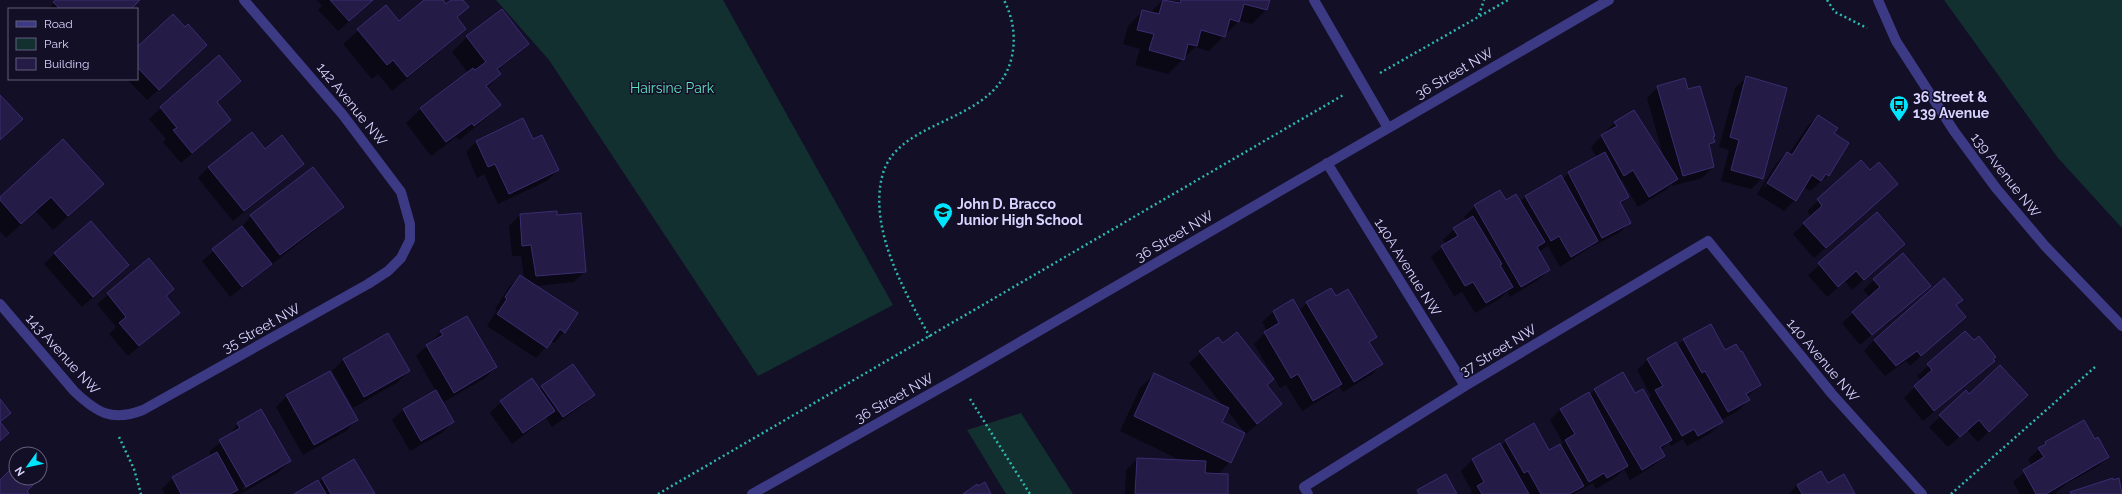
<svg xmlns="http://www.w3.org/2000/svg" width="2122" height="494" font-family="Raleway,sans-serif">
	<style>
		.green { fill: #12302f }
		.shadow { fill: #0007; fill-rule: evenodd }
		.building { fill: #241b47; stroke: #3b2d73 }
		.lines { fill: none; stroke-linecap: round; stroke-linejoin: round }
		.path { stroke: #2fb8b0; stroke-width: 2.5; stroke-dasharray: 2 3; stroke-linecap: butt }
		.minor { stroke: #3d3a85; stroke-width: 10 }
		.labels { text-anchor: middle; stroke-width: 3; stroke-linejoin: round; paint-order: stroke }
		.street-label { font-size: 14px; fill: #d9d4ff; stroke: #130f26 }
		.park-label { font-size: 14px; fill: #5fe0c0; stroke: #130f26 }
		.poi-label { font-size: 14px; font-weight: bold; fill: #d9d4ff; stroke: #130f26; text-anchor: start }
	</style>
	<rect width="100%" height="100%" fill="#130f26"/>
	<path class="green" d="M496,0H723L893,305L758,376L549,60Z
		M1944,0H2122V228L2058,158Z
		M1021,413L1073,494H1006L967,430Z"/>
	<path class="shadow" d="M57,0H139L130,9H48Z
		M317,0H373L338,31L318,10L322,6Z
		M426,0H442L446,5L452,0H461L468,7L457,18L465,29L450,43L392,91L378,74L372,79L343,44L386,7L398,22Z
		M1163,0L1170,1L1269,0L1266,10L1252,24L1239,21L1209,51L1195,47L1168,74L1135,65L1140,49L1123,44L1128,26L1143,11L1150,13Z
		M185,28L195,56L147,100L127,79H137V49Z
		M467,37L528,44L497,71L500,74L487,88L500,105L485,119L459,140L456,137L431,156L406,123L421,109L468,73L452,52Z
		M218,56L240,81L216,103L230,120L181,163L163,142L166,139L149,119Z
		M1746,78L1762,178L1751,189L1721,181L1729,150L1719,147L1735,88Z
		M1658,87L1687,91L1712,138L1713,142L1709,147L1713,167L1702,178L1672,186V184L1666,190L1638,207L1622,180L1619,182L1627,197L1621,204L1630,222L1619,233L1591,247L1560,267L1548,246L1538,252L1549,270L1538,280L1510,297L1507,292L1501,298L1475,313L1462,292L1454,296L1431,257L1446,244L1443,240L1454,229L1467,221L1464,217L1475,206L1506,201L1520,202L1525,197L1560,176L1562,179L1569,173L1597,158L1591,147L1615,122L1664,159L1647,98Z
		M1818,116L1833,134L1828,175L1810,191L1803,187L1795,200L1784,211L1757,194L1776,164L1787,153L1789,154L1807,127ZM1778,164H1780L1765,188L1764,187Z
		M533,140L558,170L547,181L498,204L484,174L477,178L466,152L476,142Z
		M63,141L88,198L53,230L36,211L6,238L0,231V198Z
		M265,150L303,163L292,174L233,221L198,178L208,167Z
		M1861,161L1886,194L1814,258L1793,234L1811,217L1807,211Z
		M342,207L331,218L230,297L202,261L241,228L251,216Z
		M1877,214L1903,244L1852,290L1845,281L1827,297L1808,275Z
		M520,215L556,217L585,271L574,282L535,286L564,332L554,343L551,341L536,358L487,326L497,310L495,309L509,287L520,276L524,278L521,256H512L509,226Z
		M55,253L128,265L82,307L44,264Z
		M149,260L165,297L179,313L128,356L109,334L116,327L97,304Z
		M1874,280L1930,285L1885,326L1884,324L1860,345L1842,323L1870,298L1863,290Z
		M1331,289L1336,298L1376,337L1369,343L1382,364L1371,375L1343,392L1339,386L1330,394L1302,411L1286,385L1280,388L1254,344L1267,331L1262,322L1273,312L1292,300L1299,311L1307,303Z
		M1961,300L1955,306L1965,317L1910,366L1906,361L1885,376L1864,351L1874,340Z
		M441,332L496,367L485,378L442,403L453,422L442,433L410,451L392,420L403,410L436,391L416,356Z
		M1965,332L1993,361L1923,421L1904,398L1921,381L1917,376Z
		M387,335L409,371L398,382L353,408L332,371L343,360Z
		M1218,338L1266,386L1281,404L1246,434L1227,410L1221,422L1230,462L1218,475L1227,494H1125L1126,470L1137,459L1182,461L1120,431L1140,388L1155,374L1223,406L1189,363ZM1204,471L1211,474H1204Z
		M1684,340L1725,351L1760,385L1747,397L1749,400L1738,411L1721,420L1722,422L1711,433L1687,446L1683,439L1671,446L1669,442L1661,450L1664,456L1653,466L1630,480L1624,469L1616,477L1596,489L1593,483L1574,494H1470L1472,492L1461,471L1472,460L1500,444L1501,446L1506,441L1549,452L1560,446L1563,443L1550,420L1561,409L1589,395L1595,390L1635,395L1648,399L1651,396L1637,370L1648,359L1677,346Z
		M542,387L594,394L583,405L552,427L546,418L512,444L490,413L501,402L539,390Z
		M1966,392L1969,396L2016,406L1978,442L1967,430L1948,447L1929,427Z
		M287,396L357,420L346,431L303,455L276,407Z
		M238,424L290,461L279,472L240,494H165L162,489L173,478L212,457L209,452L228,436ZM279,467V469L243,490L242,488Z
		M2094,440L2108,457L2097,467L2066,484L2054,494H2020L2013,482L2032,466L2028,459L2046,443Z
		M354,460L374,494H296L318,482Z
		M1797,485H1828L1854,494H1789Z"/>
	<path class="building" d="M56,0H140L131,9H60L53,2Z
		M330,0H373L349,21Z
		M424,0H443L446,4L451,0H463L469,7L457,17L466,29L407,77L393,60L387,65L357,29L386,5L399,21Z
		M1163,0L1180,3L1181,0H1270L1267,10L1244,4L1239,22L1230,19L1225,37L1201,30L1197,46L1188,44L1184,60L1149,50L1154,34L1137,30L1142,10L1159,14Z
		M502,9L529,44L497,69L501,74L486,86L501,105L474,126L472,123L446,142L420,108L473,68L475,70L486,62L466,36Z
		M173,14L185,27L188,24L207,45L159,90L137,67V47Z
		M219,55L241,81L217,102L231,120L192,153L173,130L177,128L160,107Z
		M1746,76L1787,88L1763,179L1731,170L1739,140L1730,137Z
		M1685,78L1688,89L1700,86L1715,136L1713,137L1715,142L1709,144L1714,167L1683,176L1657,86Z
		M0,95L23,119L0,140Z
		M1634,110L1678,179L1649,197L1633,170L1624,176L1601,135L1617,126L1614,122Z
		M1818,115L1838,128L1834,133L1849,143L1829,176L1826,174L1821,181L1812,175L1796,201L1767,183L1787,152L1792,155Z
		M523,118L533,139L542,135L559,170L509,194L495,164L488,167L476,141Z
		M252,132L265,149L282,135L304,164L244,211L208,167Z
		M63,139L104,184L68,216L51,197L21,224L0,200V197Z
		M1605,152L1629,197L1620,202L1631,223L1602,238L1568,172Z
		M1861,160L1870,170L1879,162L1898,184L1826,248L1803,223L1822,206L1817,199Z
		M313,167L344,207L280,255L250,215Z
		M1561,175L1598,241L1571,257L1559,236L1551,241L1525,196Z
		M1500,190L1506,200L1516,194L1545,242L1537,247L1550,270L1521,287L1474,205Z
		M557,211V215L581,213L586,272L536,276L531,245L522,246L520,214Z
		M1877,212L1905,244L1864,280L1856,271L1838,287L1818,263Z
		M1473,216L1502,264L1500,265L1513,287L1486,303L1473,282L1465,286L1441,246L1458,236L1453,228Z
		M91,221L129,265L93,297L54,253Z
		M242,226L272,264L242,287L212,249Z
		M1903,253L1931,286L1872,335L1852,312L1880,287L1873,279Z
		M149,258L174,289L166,296L180,313L139,346L119,323L126,317L107,293Z
		M520,275L578,313L565,333L560,329L547,348L497,314L507,299L505,297Z
		M1944,278L1963,300L1956,305L1966,317L1921,356L1917,351L1896,366L1874,340Z
		M1331,288L1336,296L1348,289L1377,337L1369,342L1383,364L1354,382L1306,302Z
		M1293,299L1342,384L1313,401L1298,374L1291,378L1264,332L1279,323L1273,311Z
		M467,316L497,367L454,393L426,345L443,335L440,331Z
		M1711,324L1725,350L1736,344L1741,352L1742,351L1761,385L1746,394L1750,400L1728,412L1705,371L1702,373L1683,339Z
		M1965,331L1974,340L1979,336L1996,357L1993,359L1995,361L1934,411L1914,386L1932,370L1927,364Z
		M1237,332L1274,379L1267,385L1282,404L1257,424L1199,351L1218,337L1223,343Z
		M388,333L410,371L364,397L343,359Z
		M1676,342L1723,422L1698,436L1694,429L1682,436L1655,390L1663,386L1647,359Z
		M573,364L595,395L563,417L541,386Z
		M2000,365L2028,395L1989,432L1979,420L1960,437L1939,415L1966,390L1969,394Z
		M330,371L358,420L314,445L286,395Z
		M1623,372L1635,393L1643,389L1672,440L1660,447L1665,456L1642,470L1594,389Z
		M1154,373L1229,408L1222,422L1245,433L1231,463L1134,416Z
		M532,378L555,411L523,433L500,401Z
		M436,390L454,422L421,441L403,409Z
		M1589,392L1628,466L1607,478L1604,473L1589,482L1565,440L1575,434L1560,409Z
		M0,399L11,413L0,422Z
		M261,409L291,461L246,487L219,440L240,428L237,423Z
		M2084,420L2095,439L2098,437L2109,457L2046,494H2036L2023,470L2044,457L2038,448L2046,444L2045,442Z
		M0,422L9,433L0,441Z
		M1534,423L1549,450L1560,444L1584,486L1569,494H1541L1528,471L1524,473L1505,440Z
		M1500,443L1529,494H1482L1477,486L1484,482L1472,459Z
		M217,452L238,490L230,494H181L172,477Z
		M1137,458L1206,461L1205,473L1228,474V494H1135Z
		M354,459L375,494H331L322,478Z
		M16,464V478H36L38,480L27,491L29,494H0V480Z
		M1821,471L1828,483L1844,474L1855,494H1802L1797,485Z
		M1446,474L1457,494H1419L1417,490Z
		M2113,478V480L2119,478L2122,494H2071L2070,492Z
		M318,480L326,494H294Z
		M985,482L991,494H963L977,484L978,486Z"/>
	<g class="lines">
		<path class="path" d="M1827,0L1835,12L1867,28
			M1479,15L1484,0
			M1380,73L1508,0
			M930,337C905,293 869,230 882,177C896,116 997,126 1012,56C1016,37 1013,18 1004,0
			M970,399L1030,494
			M119,437L134,469L141,494
			M658,494L1345,94
			M1951,494L2095,367"/>
		<path class="minor" d="M1314,0L1388,128
			M1878,0L1896,41L1954,131L1996,188L2045,246L2122,326
			M1327,163L1465,386
			M0,304L74,391C97,413 112,422 143,410L368,284L388,271L401,258L410,240V224L401,192L343,115L244,0
			M752,494L958,378L1609,0
			M1308,494L1304,487L1465,386L1708,241L1832,394L1922,494"/>
	</g>
	<defs>
		<symbol id="bus-pin" viewBox="-11 -11 22 30"><path d="M0 17L-7.5 6A9.5 9.5 0 1 1 7.5 6Z" fill="#00e5ff" stroke="#130f26"/><path d="M-5-6H5V4H4V6H2V4H-2V6H-4V4H-5ZM-3.5-4V0h7V-4ZM-3.5 1.2v1.5H-2V1.2ZM2 1.2v1.5H3.5V1.2Z" fill="#111"/></symbol>
		<symbol id="school-pin" viewBox="-11 -11 22 30"><path d="M0 17L-7.5 6A9.5 9.5 0 1 1 7.5 6Z" fill="#00e5ff" stroke="#130f26"/><path d="M0-5L7-2L0 1L-7-2ZM-4 1L0 2.5L4 1V4Q0 6-4 4Z" fill="#111"/></symbol>
	</defs>
	<g fill-rule="evenodd">
		<use href="#bus-pin" x="1888" y="94" width="22" height="30"/>
		<use href="#school-pin" x="932" y="201" width="22" height="30"/>
	</g>
	<g class="labels">
		<g class="street-label">
			<text transform="translate(1454 73) rotate(-30)" y="5">36 Street NW</text>
			<text transform="translate(352 104) rotate(51)" y="5">142 Avenue NW</text>
			<text transform="translate(2006 175) rotate(52)" y="5">139 Avenue NW</text>
			<text transform="translate(1174 236) rotate(-30)" y="5">36 Street NW</text>
			<text transform="translate(1408 267) rotate(58)" y="5">140A Avenue NW</text>
			<text transform="translate(261 328) rotate(-29)" y="5">35 Street NW</text>
			<text transform="translate(1498 350) rotate(-31)" y="5">37 Street NW</text>
			<text transform="translate(63 354) rotate(48)" y="5">143 Avenue NW</text>
			<text transform="translate(1823 360) rotate(50)" y="5">140 Avenue NW</text>
			<text transform="translate(894 398) rotate(-29)" y="5">36 Street NW</text>
		</g>
		<g class="park-label">
			<text x="672" y="93">Hairsine Park</text>
		</g>
		<g class="poi-label">
			<text x="1913" y="102">36 Street &amp;<tspan x="1913" dy="16">139 Avenue</tspan></text>
			<text x="957" y="209">John D. Bracco<tspan x="957" dy="16">Junior High School</tspan></text>
		</g>
	</g>
	<rect x="8" y="8" width="130" height="72" fill="#130f26" stroke="#625e7d"/>
	<rect x="16" y="21" width="20" height="6" fill="#3d3a85" stroke="#625e7d"/>
	<text x="44" y="28" font-size="12" fill="#d9d4ff">Road</text>
	<rect x="16" y="38" width="20" height="12" fill="#12302f" stroke="#625e7d"/>
	<text x="44" y="48" font-size="12" fill="#d9d4ff">Park</text>
	<rect x="16" y="58" width="20" height="12" fill="#241b47" stroke="#625e7d"/>
	<text x="44" y="68" font-size="12" fill="#d9d4ff">Building</text>
	<g transform="translate(28 466) rotate(237)"><circle r="19" fill="#130f26" stroke="#625e7d"/>
	<path d="M0-3L7 15L0 10L-7 15Z" fill="#00e5ff"/>
	<text y="-6" font-size="11" font-weight="bold" text-anchor="middle" fill="#d9d4ff">N</text>
	</g>
</svg>
